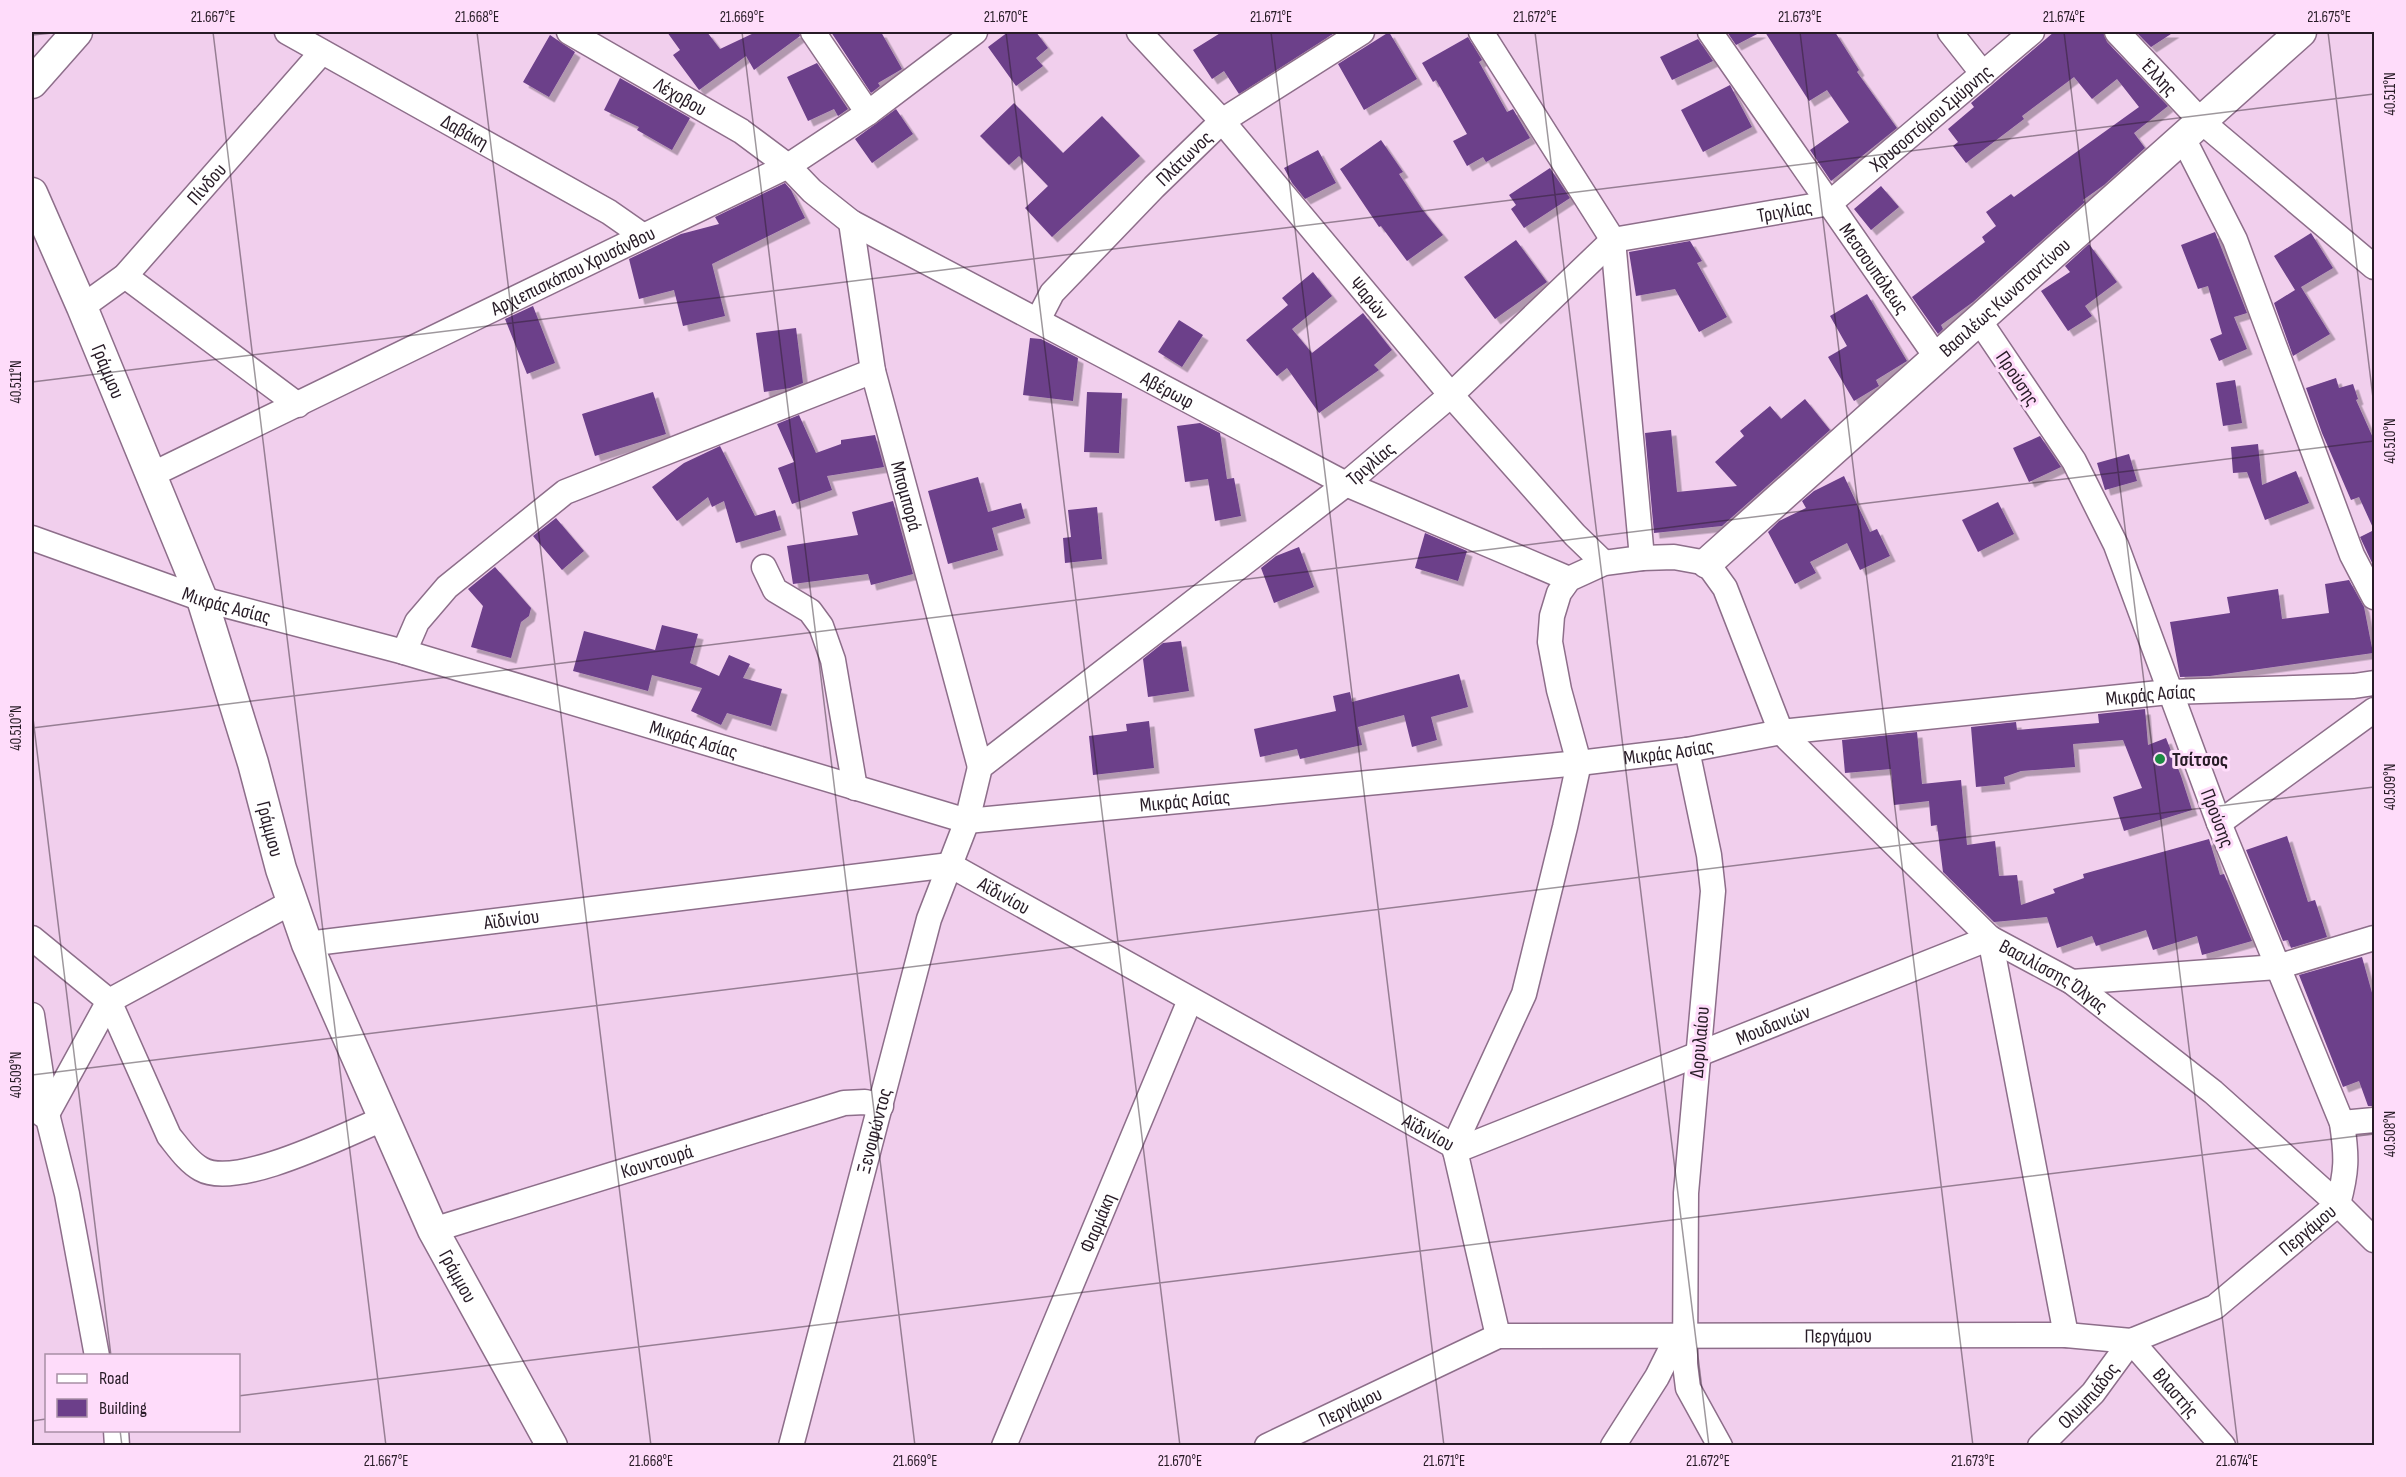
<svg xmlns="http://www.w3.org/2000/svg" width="2406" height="1477" font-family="'Sofia Sans Condensed',sans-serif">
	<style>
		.building { fill: #6c3f8a; filter: url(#shadow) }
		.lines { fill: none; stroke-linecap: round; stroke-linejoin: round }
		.minor-casing { stroke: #8d6e8a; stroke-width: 27 }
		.tertiary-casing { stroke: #8d6e8a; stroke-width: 33 }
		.minor { stroke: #fff; stroke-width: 24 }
		.tertiary { stroke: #fff; stroke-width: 30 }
		.ticks { fill: none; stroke: #271b26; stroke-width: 1.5; stroke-opacity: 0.45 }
		.poi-dot { fill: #1c8b43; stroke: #fedcfa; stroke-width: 2 }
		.labels { text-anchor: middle; stroke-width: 6; stroke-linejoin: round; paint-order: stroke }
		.street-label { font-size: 20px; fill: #271b26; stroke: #fedcfa }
		.poi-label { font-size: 20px; font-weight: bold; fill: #271b26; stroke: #fedcfa; text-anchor: start }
		.neatline { fill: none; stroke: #271b26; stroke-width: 2 }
		.ticks-label { font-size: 15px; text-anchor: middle; fill: #271b26 }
	</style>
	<defs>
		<filter id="shadow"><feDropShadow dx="5.5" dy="5.5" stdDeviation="0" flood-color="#0004"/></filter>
	</defs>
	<rect width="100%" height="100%" fill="#f1cfed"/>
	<path class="building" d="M667,32H707L720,49L756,32H799L800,36L754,70L746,56L699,90L673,55L680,50Z
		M831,32H881L902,69L878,83L880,86L871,93Z
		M1008,32H1036L1048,48L1036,58L1043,66L1016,86L988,47Z
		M1222,32H1336L1239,94L1224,71L1212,79L1193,50Z
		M1389,32L1417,79L1364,110L1338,64Z
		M1727,32H1761L1736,45Z
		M1765,32H1835L1859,70L1857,72L1897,128L1831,181L1810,150L1849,122L1827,90L1809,101Z
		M2054,32H2103L2107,42L2168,106L2134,133L2145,148L2104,185L2083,200L2085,202L1973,302L1941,325L1943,329L1938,334L1912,297L1985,242L1982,237L1996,226L1986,212L2011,194L2014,197L2139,107L2117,79L2092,99L2074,77L2022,116L2024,119L1966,163L1953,146L1958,142L1948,129L1974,107L1971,103Z
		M2136,32H2174L2151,47Z
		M550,35L575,52L549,97L523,82Z
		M1468,37L1482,60L1479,62L1507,112L1513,109L1530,138L1486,162L1483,157L1467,166L1453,141L1467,134L1436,80L1433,82L1422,63Z
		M1698,39L1713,61L1672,80L1660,57Z
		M817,63L848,109L838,116L834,109L808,121L787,77Z
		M620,78L690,118L672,150L637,130L639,127L604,110Z
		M1730,85L1752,127L1703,152L1681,110Z
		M1014,103L1063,153L1102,116L1140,156L1052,237L1025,208L1048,186L1019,156L1009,165L980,136Z
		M896,109L913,134L872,163L855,139Z
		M1381,140L1403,172L1399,174L1422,209L1443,235L1407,261L1381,226L1379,227L1340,169Z
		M1318,150L1336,183L1305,199L1292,183L1284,168Z
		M1550,168L1570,198L1524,228L1511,209L1516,205L1509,195Z
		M785,183L791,190L805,218L712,264L725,316L683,326L674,290L639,299L629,259L681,234L719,224L715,217Z
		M1881,186L1899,207L1871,230L1854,209Z
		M2215,232L2247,313L2234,317L2247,349L2219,361L2210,339L2222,334L2208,286L2198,289L2181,245Z
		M2311,233L2333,268L2301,287L2330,334L2293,356L2274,303L2295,290L2274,256Z
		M1516,240L1547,282L1495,319L1464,277Z
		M1690,241L1702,261L1697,263L1727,317L1699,332L1675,289L1636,296L1629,252Z
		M2089,244L2117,282L2085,306L2092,316L2068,331L2041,291L2070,272L2065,266Z
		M1313,272L1332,296L1292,329L1312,353L1363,313L1392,350L1374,365L1379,370L1319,413L1287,368L1277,376L1246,340L1288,305L1282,298Z
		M1867,294L1907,361L1876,380L1879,386L1854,401L1828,357L1847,346L1830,316Z
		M533,306L555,363L527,374L505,319Z
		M1179,320L1203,335L1182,367L1158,352Z
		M796,328L803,383L790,388L764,392L756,333Z
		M1030,338L1041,339L1078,358L1073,401L1023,395Z
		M2336,378L2339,388L2353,384L2358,399L2356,400L2374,440V530L2359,497L2351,500L2322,433L2306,388Z
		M2235,380L2242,423L2223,426L2216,383Z
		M653,392L666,434L595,456L582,414Z
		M1087,392L1122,393L1119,453L1084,452Z
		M1805,399L1830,430L1722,526L1654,533L1645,433L1671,430L1677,492L1737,486L1715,462L1744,436L1740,431L1770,406L1781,419Z
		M799,415L816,453L841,444V440L875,435L884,467L827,476L832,490L792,504L778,468L794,462L777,424Z
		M1200,423L1220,433L1227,479L1234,478L1241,516L1215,521L1208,479L1185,482L1177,426Z
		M2040,436L2061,467L2029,482L2013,448Z
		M2258,444L2262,485L2296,471L2309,503L2265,520L2247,472L2233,473L2231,447Z
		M720,446L755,516L775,510L781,530L736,543L724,501L712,507L708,497L677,521L652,487L684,463Z
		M2129,454L2137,481L2105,490L2097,463Z
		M1844,476L1870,532L1877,529L1890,556L1860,570L1847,543L1810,562L1816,573L1795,584L1768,532L1779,521L1806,508L1802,501L1814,491Z
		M978,477L988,512L1021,503L1025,518L992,528L998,550L948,564L928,491Z
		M893,501L913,574L871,585L868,574L793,584L787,546L858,535L852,512Z
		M1998,502L2014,534L1978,552L1962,520Z
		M1097,507L1102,559L1065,563L1063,538L1071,537L1068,510Z
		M556,518L584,551L562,570L533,536Z
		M2374,530V567L2360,537Z
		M1425,533L1467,551L1458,581L1415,568Z
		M1299,547L1314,587L1274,603L1261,568L1276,556Z
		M495,567L531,608L529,616L521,622L511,658L471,647L483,606L468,589Z
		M2349,580L2364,607L2373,653L2210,676L2180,677L2170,622L2230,613L2227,597L2278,589L2282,619L2329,613L2325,584Z
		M662,625L698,634L690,663L719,676L729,655L750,664L743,678L782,689L771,726L727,713L721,725L691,711L702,688L652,675L648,691L573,671L584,631L655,650Z
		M1181,641L1189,691L1148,697L1143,659L1163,643Z
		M1459,674L1468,707L1431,717L1437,740L1412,747L1404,715L1358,727L1362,745L1300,759L1297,749L1260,757L1254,729L1336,711L1333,696L1350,692L1352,702Z
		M2145,709L2148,745L2166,738L2181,776L2192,810L2124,831L2113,797L2142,788L2123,740L2073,744L2075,767L2021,771L2004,777L2005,784L1976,787L1971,727L2016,722L2017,730L2099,723L2098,714Z
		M1149,721L1154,768L1093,775L1089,736L1127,731L1126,724Z
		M1917,732L1922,784L1961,780L1967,845L1995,841L1999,876L2017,875L2021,905L2055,893L2053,889L2084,878L2083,874L2209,839L2220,875L2224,874L2252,941L2202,955L2197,936L2153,950L2146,930L2096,946L2092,936L2057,948L2047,917L1994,922L1943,872L1937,825L1931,826L1929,801L1894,805L1891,769L1845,773L1842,740Z
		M2287,836L2308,902L2315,900L2327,937L2291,948L2288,940L2283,941L2246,850Z
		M2362,957L2374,1000V1106H2368L2359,1081L2343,1087L2299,975Z"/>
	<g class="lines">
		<defs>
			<g id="minor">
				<path id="s1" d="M287,32L609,212L642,235"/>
				<path id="s2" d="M569,32L741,131L788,166L812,191L851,222L1346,484L1569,579"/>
				<path d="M813,32L868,113"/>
				<path id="s3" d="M1139,32L1222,121L1451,395L1575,535L1604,563"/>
				<path d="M1481,32L1613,240L1642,558"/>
				<path id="s4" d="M1710,32L1937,358"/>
				<path d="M1950,32L1983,74"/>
				<path id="s5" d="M2117,32L2201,121L2374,267"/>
				<path d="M2183,138L2235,240L2352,555L2374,597"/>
				<path id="s6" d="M851,222L873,371L980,767"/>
				<path d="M125,276L298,405"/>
				<path id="s7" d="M82,307L125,276L322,52"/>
				<path id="s8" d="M1038,320L1052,293L1154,187L1222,121L1362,32"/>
				<path id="s9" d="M149,476L788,166L868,113L975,32"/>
				<path id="s10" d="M32,538L202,599L404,652L967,821L1579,763L1687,750L1781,732L2169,692L2354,686L2374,683"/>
				<path d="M764,567L775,590L810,611L821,626L833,660L855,788"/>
				<path d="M404,652L417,622L447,587L565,492L873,371"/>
				<path d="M1687,750L1709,855L1713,891L1686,1193L1685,1364L1688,1388L1720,1446"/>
				<path d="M2219,823L2374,710"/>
				<path d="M32,938L109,1001L292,902"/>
				<path d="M1990,938L2066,1335"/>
				<path id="s11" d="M307,944L950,865L1454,1146L1498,1336"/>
				<path d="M2072,982L2277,967L2374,938"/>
				<path d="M109,1001L169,1136C178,1147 188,1162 201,1169C237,1190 346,1134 383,1119"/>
				<path d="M32,1015L47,1114L67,1194L97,1356"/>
				<path d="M43,1115L47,1114L109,1001"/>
				<path d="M2342,1123L2374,1120"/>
				<path id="s12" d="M1454,1146L1524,994L1565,827L1579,763L1559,690L1550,642L1552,616L1559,593L1569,579L1604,563L1642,558L1674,557L1707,563L1725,588L1781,732L1990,938L2072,982L2213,1092L2338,1204C2347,1171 2347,1157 2342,1123L2219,823L2116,545L2074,461L1979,320"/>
				<path id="s13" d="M1455,1151L1990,938"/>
				<path id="s14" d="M433,1230L844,1103L865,1102L881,1106"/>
				<path d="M116,1430L117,1446"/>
				<path id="s15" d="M791,1446L929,919L967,821L980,767L1346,484L1451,395L1613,240L1830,203L2032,32"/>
				<path id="s16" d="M1004,1446L1190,1000"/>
				<path id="s17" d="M1267,1446L1498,1336L2066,1335L2131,1341L2215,1307L2338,1204L2374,1240"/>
				<path d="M1613,1446L1657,1377L1677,1337"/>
				<path id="s18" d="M2040,1446L2093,1393L2131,1341L2223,1446"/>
			</g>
			<g id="tertiary">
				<path d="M32,83L77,32"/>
				<path id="s19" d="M32,193L82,307L202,599L253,763L281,869L307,944L433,1230L552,1446"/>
				<path id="s20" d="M1707,563L2301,32"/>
			</g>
		</defs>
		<use href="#minor" class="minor-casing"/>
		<use href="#tertiary" class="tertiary-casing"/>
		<use href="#minor" class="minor"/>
		<use href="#tertiary" class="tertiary"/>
	</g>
	<path class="ticks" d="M213,32L386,1446M477,32L651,1446M742,32L915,1446M1006,32L1180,1446M1271,32L1444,1446M1535,32L1709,1446M1800,32L1973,1446M2064,32L2238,1446M2328,32L2374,406M32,35L63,32M32,382L2374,94M32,710L111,1356M32,728L2374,441M32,1075L2374,787M238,1396L2374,1134M32,1421L46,1419M120,1430L122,1446"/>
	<circle class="poi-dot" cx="2160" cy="759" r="6"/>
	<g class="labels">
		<g class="street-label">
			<text dy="7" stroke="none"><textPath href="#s5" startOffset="62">Έλλης</textPath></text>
			<text dy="7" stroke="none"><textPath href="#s2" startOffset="129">Λέχοβου</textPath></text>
			<text dy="7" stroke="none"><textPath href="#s15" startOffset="1882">Χρυσοστόμου Σμύρνης</textPath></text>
			<text dy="7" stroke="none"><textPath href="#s1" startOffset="204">Δαβάκη</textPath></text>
			<text dy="7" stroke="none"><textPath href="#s8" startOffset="219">Πλάτωνος</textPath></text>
			<text dy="7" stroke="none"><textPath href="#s7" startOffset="176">Πίνδου</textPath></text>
			<text dy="7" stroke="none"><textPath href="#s15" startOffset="1704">Τριγλίας</textPath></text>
			<text dy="7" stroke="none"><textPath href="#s4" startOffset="288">Μεσσουπόλεως</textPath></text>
			<text dy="7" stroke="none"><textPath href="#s9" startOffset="471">Αρχιεπισκόπου Χρυσάνθου</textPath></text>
			<text dy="7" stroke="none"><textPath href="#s3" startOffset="352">Ψαρών</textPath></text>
			<text dy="7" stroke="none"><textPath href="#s20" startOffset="399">Βασιλέως Κωνσταντίνου</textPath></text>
			<text dy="7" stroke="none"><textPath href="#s19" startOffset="194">Γράμμου</textPath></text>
			<text transform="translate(2018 378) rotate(56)" y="7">Προύσης</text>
			<text dy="7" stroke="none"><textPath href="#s2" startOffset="700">Αβέρωφ</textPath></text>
			<text dy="7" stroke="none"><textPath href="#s15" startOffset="1200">Τριγλίας</textPath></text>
			<text dy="7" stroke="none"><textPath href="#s6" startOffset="280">Μπομπορά</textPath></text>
			<text dy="7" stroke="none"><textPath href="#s10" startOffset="206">Μικράς Ασίας</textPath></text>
			<text dy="7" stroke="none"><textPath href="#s10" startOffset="2168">Μικράς Ασίας</textPath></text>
			<text dy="7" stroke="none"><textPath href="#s10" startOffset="692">Μικράς Ασίας</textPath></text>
			<text dy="7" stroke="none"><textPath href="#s10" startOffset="1682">Μικράς Ασίας</textPath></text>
			<text dy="7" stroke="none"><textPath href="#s10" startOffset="1196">Μικράς Ασίας</textPath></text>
			<text transform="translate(2218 818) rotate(69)" y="7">Προύσης</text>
			<text dy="7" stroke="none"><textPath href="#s19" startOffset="680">Γράμμου</textPath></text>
			<text dy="7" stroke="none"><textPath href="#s11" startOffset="710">Αϊδινίου</textPath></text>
			<text dy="7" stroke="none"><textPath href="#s11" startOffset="206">Αϊδινίου</textPath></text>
			<text dy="7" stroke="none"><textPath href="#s12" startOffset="1292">Βασιλίσσης Όλγας</textPath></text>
			<text dy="7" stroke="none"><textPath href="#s13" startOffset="342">Μουδανιών</textPath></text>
			<text transform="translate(1699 1042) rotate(-85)" y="7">Δορυλαίου</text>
			<text dy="7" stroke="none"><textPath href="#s15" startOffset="326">Ξενοφώντος</textPath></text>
			<text dy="7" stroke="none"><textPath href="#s11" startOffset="1196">Αϊδινίου</textPath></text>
			<text dy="7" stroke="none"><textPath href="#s14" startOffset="234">Κουντουρά</textPath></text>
			<text dy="7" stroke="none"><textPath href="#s16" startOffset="242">Φαρμάκη</textPath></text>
			<text dy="7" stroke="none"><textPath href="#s17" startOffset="1100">Περγάμου</textPath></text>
			<text dy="7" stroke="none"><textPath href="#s19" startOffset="1166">Γράμμου</textPath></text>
			<text dy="7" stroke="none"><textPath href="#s17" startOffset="596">Περγάμου</textPath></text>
			<text dy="7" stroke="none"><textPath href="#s18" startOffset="208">Βλαστής</textPath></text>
			<text dy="7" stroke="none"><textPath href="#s18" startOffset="70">Ολυμπιάδος</textPath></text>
			<text dy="7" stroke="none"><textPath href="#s17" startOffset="92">Περγάμου</textPath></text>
		</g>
		<g class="poi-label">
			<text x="2172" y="766">Τσίτσος</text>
		</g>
	</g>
	<rect width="2406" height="1477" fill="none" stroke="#fedcfa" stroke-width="66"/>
	<rect x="45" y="1354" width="195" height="78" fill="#fedcfa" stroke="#a88fa5" stroke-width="1.5"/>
	<rect x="57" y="1374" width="30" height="9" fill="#ffffff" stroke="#a88fa5" stroke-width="1.5"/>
	<text x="99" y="1384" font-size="18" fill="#271b26">Road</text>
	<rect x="57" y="1399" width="30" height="18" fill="#6c3f8a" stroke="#a88fa5" stroke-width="1.5"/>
	<text x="99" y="1414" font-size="18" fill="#271b26">Building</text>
	<rect x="33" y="33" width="2340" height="1411" class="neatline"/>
	<g class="ticks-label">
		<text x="213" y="22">21.667°E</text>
		<text x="477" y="22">21.668°E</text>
		<text x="742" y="22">21.669°E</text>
		<text x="1006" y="22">21.670°E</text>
		<text x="1271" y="22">21.671°E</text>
		<text x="1535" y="22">21.672°E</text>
		<text x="1800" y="22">21.673°E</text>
		<text x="2064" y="22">21.674°E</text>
		<text x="2329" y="22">21.675°E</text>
		<text transform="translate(2390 94) rotate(-90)" y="5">40.511°N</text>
		<text transform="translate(16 382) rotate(-90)" y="5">40.511°N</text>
		<text transform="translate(2390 441) rotate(-90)" y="5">40.510°N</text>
		<text transform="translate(16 728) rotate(-90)" y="5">40.510°N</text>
		<text transform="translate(2390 787) rotate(-90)" y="5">40.509°N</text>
		<text transform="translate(16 1075) rotate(-90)" y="5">40.509°N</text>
		<text transform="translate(2390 1134) rotate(-90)" y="5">40.508°N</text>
		<text x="386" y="1466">21.667°E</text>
		<text x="651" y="1466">21.668°E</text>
		<text x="915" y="1466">21.669°E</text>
		<text x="1180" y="1466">21.670°E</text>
		<text x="1444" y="1466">21.671°E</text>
		<text x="1708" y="1466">21.672°E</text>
		<text x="1973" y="1466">21.673°E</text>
		<text x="2237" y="1466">21.674°E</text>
	</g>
</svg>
